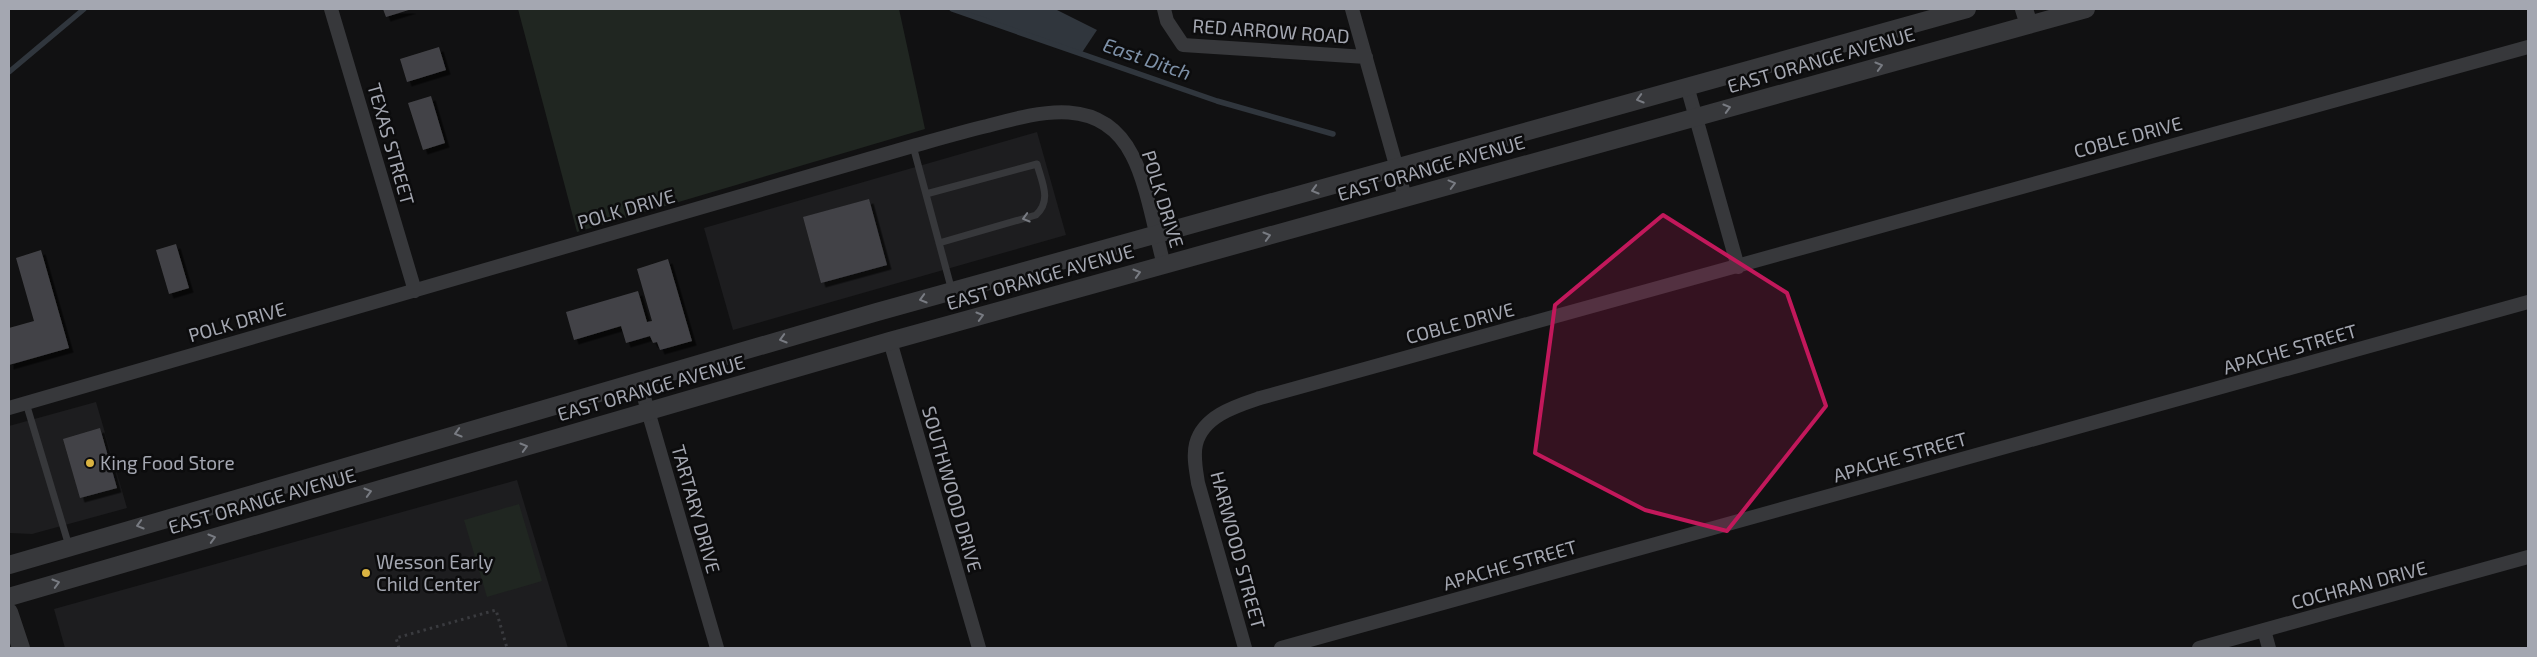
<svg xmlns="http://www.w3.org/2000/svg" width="2537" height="657" font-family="'Exo 2',sans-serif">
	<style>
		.built { fill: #1d1d1f }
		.green { fill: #202621 }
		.water { fill: #30363d }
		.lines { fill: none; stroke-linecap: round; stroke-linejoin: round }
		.stream { stroke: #30363d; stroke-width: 5.5 }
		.building { fill: #434347; filter: url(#shadow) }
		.path { stroke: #3a3b3f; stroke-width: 3; stroke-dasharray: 2.5 4; stroke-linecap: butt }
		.service { stroke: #37383b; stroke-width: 7 }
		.minor { stroke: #37383b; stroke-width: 14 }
		.tertiary { stroke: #37383b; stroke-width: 18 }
		.oneway { stroke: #787b82 }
		.marked { fill: #c2185b; fill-opacity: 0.2; stroke: #c2185b; stroke-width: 4; stroke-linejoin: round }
		.poi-dot { fill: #dab341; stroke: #0c0c0d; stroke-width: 2 }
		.labels { text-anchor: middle; stroke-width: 5; stroke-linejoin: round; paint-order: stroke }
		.street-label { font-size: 19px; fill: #a4a7b1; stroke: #0c0c0d }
		.poi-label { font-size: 19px; fill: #a4a7b1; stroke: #0c0c0d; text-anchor: start }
		.water-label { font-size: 20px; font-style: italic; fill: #7e91a8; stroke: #0c0c0d }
	</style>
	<defs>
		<filter id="shadow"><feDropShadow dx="4.5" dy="4.5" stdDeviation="0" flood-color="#0009"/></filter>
	</defs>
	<rect width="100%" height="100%" fill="#111112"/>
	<path class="built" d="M1037,132L1066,235L733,330L704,228Z
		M96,402L127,508L32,534L10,533L9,426Z
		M517,480L568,648H65L54,609Z"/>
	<path class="green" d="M518,9H899L925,129L577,232Z
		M519,504L542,581L487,597L464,520Z"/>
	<path class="water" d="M952,9H1055L1097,30L1081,54Z"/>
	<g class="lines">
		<path class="stream" d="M952,9L1217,101L1333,134
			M9,72L84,9"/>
	</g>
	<path class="building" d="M383,9H412L386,17Z
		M439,47L446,70L407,82L400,59Z
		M431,96L445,143L423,150L408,103Z
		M869,199L887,265L821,283L803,217Z
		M176,244L189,288L169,294L156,250Z
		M41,250L69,348L9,365V328L34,321L16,258Z
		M668,259L692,341L660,350L657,342L653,343L650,336L626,343L621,326L574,340L566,312L638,291L647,322L652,321L637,269Z
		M100,428L117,488L80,498L63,439Z"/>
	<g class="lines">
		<path class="path" d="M399,648L396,638L496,610L507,648"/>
		<path class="service" d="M913,146L952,291
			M926,194L1037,164C1042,183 1052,200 1036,215L939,243
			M26,403L69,546"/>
		<path class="minor" d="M331,9L415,291
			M1164,9L1167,21L1183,45L1366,57
			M1352,9L1405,197
			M1687,86L1738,267
			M890,341L979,648
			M639,380L717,648
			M9,408L913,146C938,139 962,132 987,126C1039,112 1101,94 1132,155C1147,183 1155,233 1164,265
			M2264,630L2269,648
			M1245,648L1198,483C1196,470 1193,456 1196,444C1203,416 1236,406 1260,398L2528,47
			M1281,648L2528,302
			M2199,648L2528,557"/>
		<path class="tertiary" d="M2024,9L2029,25
			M9,565L877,312L1967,9
			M9,597L890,341L2086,9
			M9,612L21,648"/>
	</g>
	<defs><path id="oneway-chevron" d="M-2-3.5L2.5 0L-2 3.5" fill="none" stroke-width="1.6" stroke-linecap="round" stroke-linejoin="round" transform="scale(1.25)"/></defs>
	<g class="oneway">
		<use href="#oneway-chevron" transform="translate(1879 66) rotate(-16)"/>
		<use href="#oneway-chevron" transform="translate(1640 99) rotate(164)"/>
		<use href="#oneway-chevron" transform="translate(1727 108) rotate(-16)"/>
		<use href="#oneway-chevron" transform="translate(1452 184) rotate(-15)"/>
		<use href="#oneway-chevron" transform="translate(1315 190) rotate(164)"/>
		<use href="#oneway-chevron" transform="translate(1026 218) rotate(164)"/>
		<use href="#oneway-chevron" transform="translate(1267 236) rotate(-16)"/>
		<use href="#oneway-chevron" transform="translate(1137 273) rotate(-16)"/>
		<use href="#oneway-chevron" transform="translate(923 299) rotate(164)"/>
		<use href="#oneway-chevron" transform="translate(980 316) rotate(-16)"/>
		<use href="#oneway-chevron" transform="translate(783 339) rotate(164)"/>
		<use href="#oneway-chevron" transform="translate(458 433) rotate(164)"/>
		<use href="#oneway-chevron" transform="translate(524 447) rotate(-16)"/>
		<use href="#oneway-chevron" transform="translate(368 492) rotate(-16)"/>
		<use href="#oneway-chevron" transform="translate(140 525) rotate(164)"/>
		<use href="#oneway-chevron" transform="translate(212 538) rotate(-16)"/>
		<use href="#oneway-chevron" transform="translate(56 583) rotate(-16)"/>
	</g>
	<path class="marked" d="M1663,215L1787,293L1826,406L1727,531L1645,510L1535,453L1555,305Z"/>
	<g class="poi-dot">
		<circle cx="90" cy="463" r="5"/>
		<circle cx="366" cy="573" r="5"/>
	</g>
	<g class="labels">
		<g class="street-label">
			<text transform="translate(1271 31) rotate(4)" y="7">RED ARROW ROAD</text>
			<text transform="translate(1821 60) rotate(-16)" y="7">EAST ORANGE AVENUE</text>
			<text transform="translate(2128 137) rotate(-15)" y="7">COBLE DRIVE</text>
			<text transform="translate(391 144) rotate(74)" y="7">TEXAS STREET</text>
			<text transform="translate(1431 168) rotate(-16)" y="7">EAST ORANGE AVENUE</text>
			<text transform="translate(1163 199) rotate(73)" y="7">POLK DRIVE</text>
			<text transform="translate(626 209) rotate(-16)" y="7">POLK DRIVE</text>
			<text transform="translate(1040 277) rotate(-16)" y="7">EAST ORANGE AVENUE</text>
			<text transform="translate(237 322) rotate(-16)" y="7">POLK DRIVE</text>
			<text transform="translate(1460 323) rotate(-15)" y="7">COBLE DRIVE</text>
			<text transform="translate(2290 349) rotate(-16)" y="7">APACHE STREET</text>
			<text transform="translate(651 388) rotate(-16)" y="7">EAST ORANGE AVENUE</text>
			<text transform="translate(1900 457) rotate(-16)" y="7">APACHE STREET</text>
			<text transform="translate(952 489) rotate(74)" y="7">SOUTHWOOD DRIVE</text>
			<text transform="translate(262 501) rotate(-16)" y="7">EAST ORANGE AVENUE</text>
			<text transform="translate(696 509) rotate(74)" y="7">TARTARY DRIVE</text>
			<text transform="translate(1238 550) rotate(75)" y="7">HARWOOD STREET</text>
			<text transform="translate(1510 565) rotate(-16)" y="7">APACHE STREET</text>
			<text transform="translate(2359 585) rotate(-15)" y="7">COCHRAN DRIVE</text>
		</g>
		<g class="poi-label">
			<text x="100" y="470">King Food Store</text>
			<text x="376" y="569">Wesson Early<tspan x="376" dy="22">Child Center</tspan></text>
		</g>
		<g class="water-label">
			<text transform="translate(1147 59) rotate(19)" y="7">East Ditch</text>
		</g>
	</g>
	<rect width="2537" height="657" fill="none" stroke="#a4a7b1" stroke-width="20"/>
</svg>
